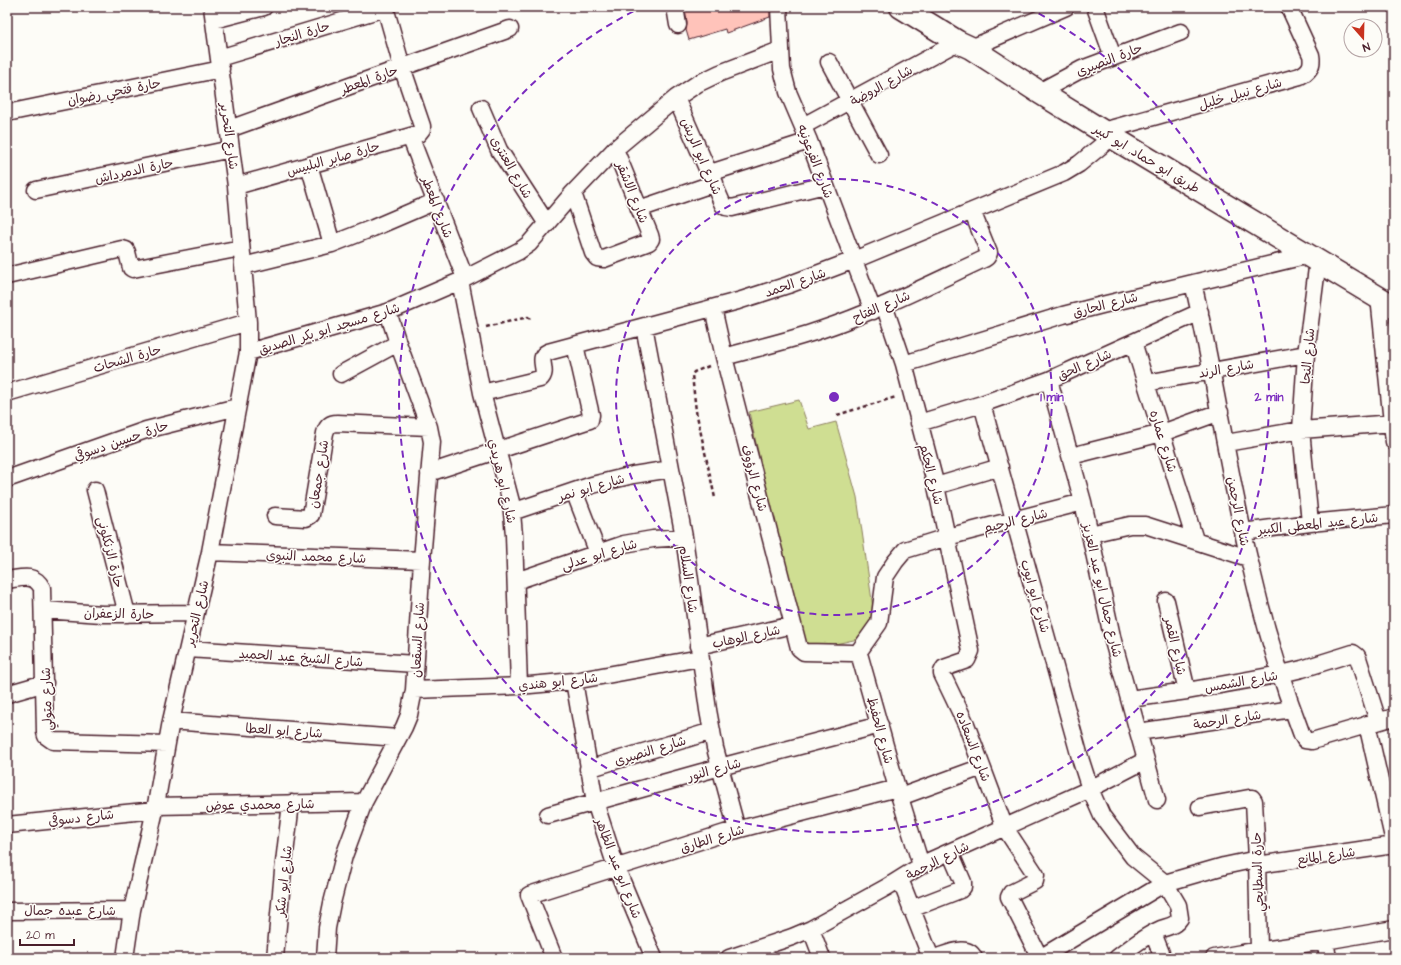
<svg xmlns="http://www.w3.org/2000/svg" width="1401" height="965" font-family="'Architects Daughter','Playpen Sans Arabic',sans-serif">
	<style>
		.green { fill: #cfde92; stroke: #8c7e5e }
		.building { fill: #ffc3ba; stroke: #4a1f2b }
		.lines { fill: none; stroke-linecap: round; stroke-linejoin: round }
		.minor-casing { stroke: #4a1f2b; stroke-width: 19 }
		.secondary-casing { stroke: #4a1f2b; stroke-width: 25 }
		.path { stroke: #4a1f2b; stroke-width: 2.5; stroke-dasharray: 4 3; stroke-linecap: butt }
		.minor { stroke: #fdfcf7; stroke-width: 16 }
		.secondary { stroke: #fdfcf7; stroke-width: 22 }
		.ring { fill: none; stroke: #7b2cbf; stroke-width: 2; stroke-dasharray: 7 5 }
		.labels { text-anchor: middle; stroke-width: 3; stroke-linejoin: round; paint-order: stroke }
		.street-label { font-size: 13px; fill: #4a1f2b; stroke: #fdfcf7 }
		.centre { fill: #7b2cbf; stroke: #fdfcf7; stroke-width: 2 }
		.ring-label { font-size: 12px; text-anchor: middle; font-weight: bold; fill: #7b2cbf; stroke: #fdfcf7; stroke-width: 3; stroke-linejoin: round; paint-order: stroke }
	</style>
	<rect width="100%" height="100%" fill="#fdfcf7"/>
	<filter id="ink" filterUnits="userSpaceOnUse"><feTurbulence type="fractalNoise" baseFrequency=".025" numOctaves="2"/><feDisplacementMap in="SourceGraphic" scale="8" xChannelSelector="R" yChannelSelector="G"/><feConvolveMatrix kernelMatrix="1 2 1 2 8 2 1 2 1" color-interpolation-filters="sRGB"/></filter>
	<g filter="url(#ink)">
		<path class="green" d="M799,400L809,429L836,422L857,497L877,635L807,650L764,478L749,412Z"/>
		<path class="building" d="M685,7H770V17L726,33L725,29L689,40L686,30L687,23Z"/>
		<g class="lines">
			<defs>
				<path id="minor" d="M675,7L678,25
					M779,7L782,69L788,92L809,141L873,311
					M1095,7L1113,57
					M214,20L264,7
					M971,48L1066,7
					M219,58L385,8
					M829,62L879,155
					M1039,92L1082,69L1181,32
					M676,98L723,205L726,207L732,208L825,185
					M481,108L499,150L547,224
					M7,113L221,69
					M803,126L958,42
					M229,129L510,29
					M1103,131L1300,76C1310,71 1313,65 1311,55L1289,7
					M410,136L465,278
					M309,165L332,244
					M710,173L809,141
					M236,186L418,134L422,129V126L402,67L385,7
					M36,190L231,149
					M573,193L593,253L597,258L604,259L649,242L651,239L650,235L615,149
					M639,209L715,183
					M243,266L332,244L373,228L436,201
					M7,276L122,249L126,250L127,252L131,268L133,269L241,248
					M460,281L482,393L511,502L514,535L519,686
					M1193,283C1215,377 1228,473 1251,567C1264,624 1281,680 1302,735L1305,740L1312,741L1394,717
					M1379,297L1394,442
					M884,305L904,364L936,486L971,651L967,660L944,668L942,672V674L966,724L1005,828L1036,875L1035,881L1011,893L1009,897L1040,958
					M713,308L724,357L799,648L804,652L852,653L857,654L860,657L897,788L921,865
					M644,326L684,537L708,710L715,748L737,830
					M1133,342L1195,540
					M248,352L388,312L460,281L519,251L529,244L573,193L615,149L676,98L697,84L720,73L780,50
					M724,357C756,348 789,341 820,330C877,311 930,284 984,259L987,257L989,253L972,211
					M904,364L1063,315L1102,305L1309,255
					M341,374L398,343
					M1049,380L1083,502L1113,641L1157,800
					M1146,383L1306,354
					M7,393L248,322
					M482,393L540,379C550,371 535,358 548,352L738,301L788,285L854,260L1064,173L1079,164L1112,137
					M982,404L1081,761L1090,789L1102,816L1133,857L1165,883L1178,905L1180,918C1175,926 1169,926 1161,929C1145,936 1131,947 1117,958
					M919,423L982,404L1049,380L1200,312
					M1226,443L1301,430L1394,423
					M1071,456L1162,433L1220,412
					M429,473L590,420L591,415L575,345
					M7,479L146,430L237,407
					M936,486L1000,467
					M95,490L127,614
					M574,491L598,553
					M512,512L592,485L633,475L671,469
					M275,516L306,518L311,515L325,433C327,426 330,423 337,423L429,427
					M1310,523L1301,430L1306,354L1318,260
					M1243,532L1310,523L1394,515
					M1090,534L1130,525H1145L1248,558
					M210,552L422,560
					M7,580C22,578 34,573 42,588L45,732L46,736L53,741L167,744
					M516,581L624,544L653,539L684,537
					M1166,601L1187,691
					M43,610L102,614L195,613
					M698,646L793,625
					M188,649L415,664
					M857,654L879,623L885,577L895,562L905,550L947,537L1083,502
					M574,681L595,802L616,867L654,958
					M414,690L519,686L574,681L700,658
					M7,694L45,683
					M1129,699L1187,691L1281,674L1302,669L1353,653L1357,656L1358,658L1378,721
					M171,721L398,738
					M1367,724L1394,842
					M1138,732L1292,709
					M588,769L712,731
					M900,797L982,767
					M155,806L364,802
					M1200,807L1249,798H1252L1254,801L1257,859L1259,950
					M548,815L720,767L880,725
					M7,825L155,810
					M1257,865L1394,845
					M900,879L931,958
					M911,909L960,890L963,887V882L950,852
					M7,911L132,910
					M811,929L822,958
					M1153,933L1163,958
					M1325,941L1328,958
					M125,958L132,910L155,810L171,721L210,552L248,352V322L236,186L212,7
					M275,958L283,871L291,803
					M325,958L327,928L332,903L344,856L364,802L404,727L409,715L414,690L422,560L432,442L429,427L398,343L388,312
					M554,958L529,895L725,833L897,788
					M729,958L792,937L811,929L887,887L927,862L1090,789L1146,760
					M934,958C945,955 967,943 974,958
					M1040,958L1165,883L1224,866L1257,859
					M1214,958L1242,953L1325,941L1394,929"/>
				<path id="secondary" d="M901,7L958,42L971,48L1039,92L1112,137L1394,307"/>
			</defs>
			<use href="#minor" class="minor-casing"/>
			<use href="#secondary" class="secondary-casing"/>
			<path class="path" d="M486,327L528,317L532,321
				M709,366L694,372L692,375L696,411L715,498
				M837,415L896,397"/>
			<use href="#minor" class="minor"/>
			<use href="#secondary" class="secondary"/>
		</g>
	</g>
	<g class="ring">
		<circle cx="834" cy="397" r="218"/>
		<path d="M1028 8A435 435 0 1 1 640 8"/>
	</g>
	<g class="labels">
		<g class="street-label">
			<text transform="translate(302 33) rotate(-17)" y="5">حارة النجار</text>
			<text transform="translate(1109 59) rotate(-21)" y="5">حارة النصيرى</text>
			<text transform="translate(369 79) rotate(-20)" y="5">حارة المعطر</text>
			<text transform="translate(881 85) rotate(-29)" y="5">شارع الروضة</text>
			<text transform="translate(114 91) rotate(-11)" y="5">حارة فتحي رضوان</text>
			<text transform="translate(1240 93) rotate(-16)" y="5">شارع نبيل خليل</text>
			<text transform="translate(230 136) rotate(82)" y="5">شارع التحرير</text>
			<text transform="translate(702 156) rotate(66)" y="5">شارع ابو الريش</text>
			<text transform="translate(333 158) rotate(-16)" y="5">حارة صابر البلبيس</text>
			<text transform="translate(1147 158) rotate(31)" y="5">طريق ابو حماد, ابو كبير</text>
			<text transform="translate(816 161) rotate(69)" y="5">شارع الفرعونيه</text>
			<text transform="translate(512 167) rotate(60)" y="5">شارع العنترى</text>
			<text transform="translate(134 170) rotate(-12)" y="5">حارة الدمرداش</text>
			<text transform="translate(633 192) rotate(68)" y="5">شارع الاشقر</text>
			<text transform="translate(438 207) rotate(69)" y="5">شارع المعطر</text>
			<text transform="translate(795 282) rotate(-19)" y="5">شارع الحمد</text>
			<text transform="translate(1105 304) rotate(-14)" y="5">شارع الحارق</text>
			<text transform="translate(881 306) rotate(-23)" y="5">شارع الفتاح</text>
			<text transform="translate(329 328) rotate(-17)" y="5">شارع مسجد ابو بكر الصديق</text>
			<text transform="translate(1307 356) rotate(-85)" y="5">شارع النجا</text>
			<text transform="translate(127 358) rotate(-16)" y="5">حارة الشحات</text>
			<text transform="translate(1084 364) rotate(-24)" y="5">شارع الحق</text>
			<text transform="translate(1226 368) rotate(-10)" y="5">شارع الرند</text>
			<text transform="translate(121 440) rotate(-19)" y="5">حارة حسين دسوقي</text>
			<text transform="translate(1164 441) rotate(73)" y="5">شارع عماره</text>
			<text transform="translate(318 474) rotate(-81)" y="5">شارع جمعان</text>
			<text transform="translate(932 474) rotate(76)" y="5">شارع الحكم</text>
			<text transform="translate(755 478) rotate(75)" y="5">شارع الرؤوف</text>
			<text transform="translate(503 481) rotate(77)" y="5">شارع ابو هريدي</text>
			<text transform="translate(591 487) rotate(-16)" y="5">شارع ابو نمر</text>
			<text transform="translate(1239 511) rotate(79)" y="5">شارع الرحمن</text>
			<text transform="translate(1015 520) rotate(-14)" y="5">شارع الرحيم</text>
			<text transform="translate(1318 523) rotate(-6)" y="5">شارع عبد المعطى الكبير</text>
			<text transform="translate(111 552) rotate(76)" y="5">حارة الزنكلونى</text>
			<text transform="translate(599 554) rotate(-17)" y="5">شارع ابو عدلى</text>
			<text transform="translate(316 556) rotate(2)" y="5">شارع محمد النبوى</text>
			<text transform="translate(689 579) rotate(82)" y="5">شارع السلام</text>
			<text transform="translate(1103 590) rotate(77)" y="5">شارع جمال ابو عبد العزيز</text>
			<text transform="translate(1036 596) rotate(74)" y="5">شارع ابو ايوب</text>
			<text transform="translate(119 613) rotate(1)" y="5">حارة الزعفران</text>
			<text transform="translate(196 613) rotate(-77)" y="5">شارع التحرير</text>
			<text transform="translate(746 636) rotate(-12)" y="5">شارع الوهاب</text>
			<text transform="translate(417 640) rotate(-87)" y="5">شارع السقعان</text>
			<text transform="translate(1176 646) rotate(77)" y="5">شارع القمر</text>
			<text transform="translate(301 657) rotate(4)" y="5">شارع الشيخ عبد الحميد</text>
			<text transform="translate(558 681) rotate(-6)" y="5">شارع ابو هندي</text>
			<text transform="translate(1241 681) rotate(-10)" y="5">شارع الشمس</text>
			<text transform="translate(46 699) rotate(-92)" y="5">شارع متولي</text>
			<text transform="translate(1227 719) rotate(-9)" y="5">شارع الرحمة</text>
			<text transform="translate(284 730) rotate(4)" y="5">شارع ابو العطا</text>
			<text transform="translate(881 730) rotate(75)" y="5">شارع الحفيظ</text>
			<text transform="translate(974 746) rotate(69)" y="5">شارع السعاده</text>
			<text transform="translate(650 750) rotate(-17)" y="5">شارع النصيرى</text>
			<text transform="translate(714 769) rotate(-15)" y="5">شارع النور</text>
			<text transform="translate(260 804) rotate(-1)" y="5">شارع محمدي عوض</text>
			<text transform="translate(81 817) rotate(-6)" y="5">شارع دسوقي</text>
			<text transform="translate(712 838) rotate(-17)" y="5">شارع الطارق</text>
			<text transform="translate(1326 855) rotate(-8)" y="5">شارع المانع</text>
			<text transform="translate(937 860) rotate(-27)" y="5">شارع الرحمة</text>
			<text transform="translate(619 868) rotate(69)" y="5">شارع ابو عبد الظاهر</text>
			<text transform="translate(1257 872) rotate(-92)" y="5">حارة السطايحي</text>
			<text transform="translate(283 881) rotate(-84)" y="5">شارع ابو شكر</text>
			<text x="70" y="915">شارع عبده جمال</text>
		</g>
	</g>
	<circle cx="834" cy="397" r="6" class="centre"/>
	<g class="ring-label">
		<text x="1052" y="401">1 min</text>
		<text x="1269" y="401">2 min</text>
	</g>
	<rect width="1401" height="965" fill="none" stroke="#fdfcf7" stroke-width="24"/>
	<rect x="12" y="12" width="1377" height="941" fill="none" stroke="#4a1f2b" stroke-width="1.5" filter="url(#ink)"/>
	<g transform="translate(1363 38) rotate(160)"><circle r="19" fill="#fdfcf7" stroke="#b5a4a5"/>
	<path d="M0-3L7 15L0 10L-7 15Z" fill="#c8321e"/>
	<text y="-6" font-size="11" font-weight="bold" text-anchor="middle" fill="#4a1f2b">N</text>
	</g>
	<path d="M20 939v6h54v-6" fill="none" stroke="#4a1f2b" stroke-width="2"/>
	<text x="26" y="939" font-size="12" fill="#4a1f2b" stroke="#fdfcf7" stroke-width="3" paint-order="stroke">20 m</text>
</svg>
